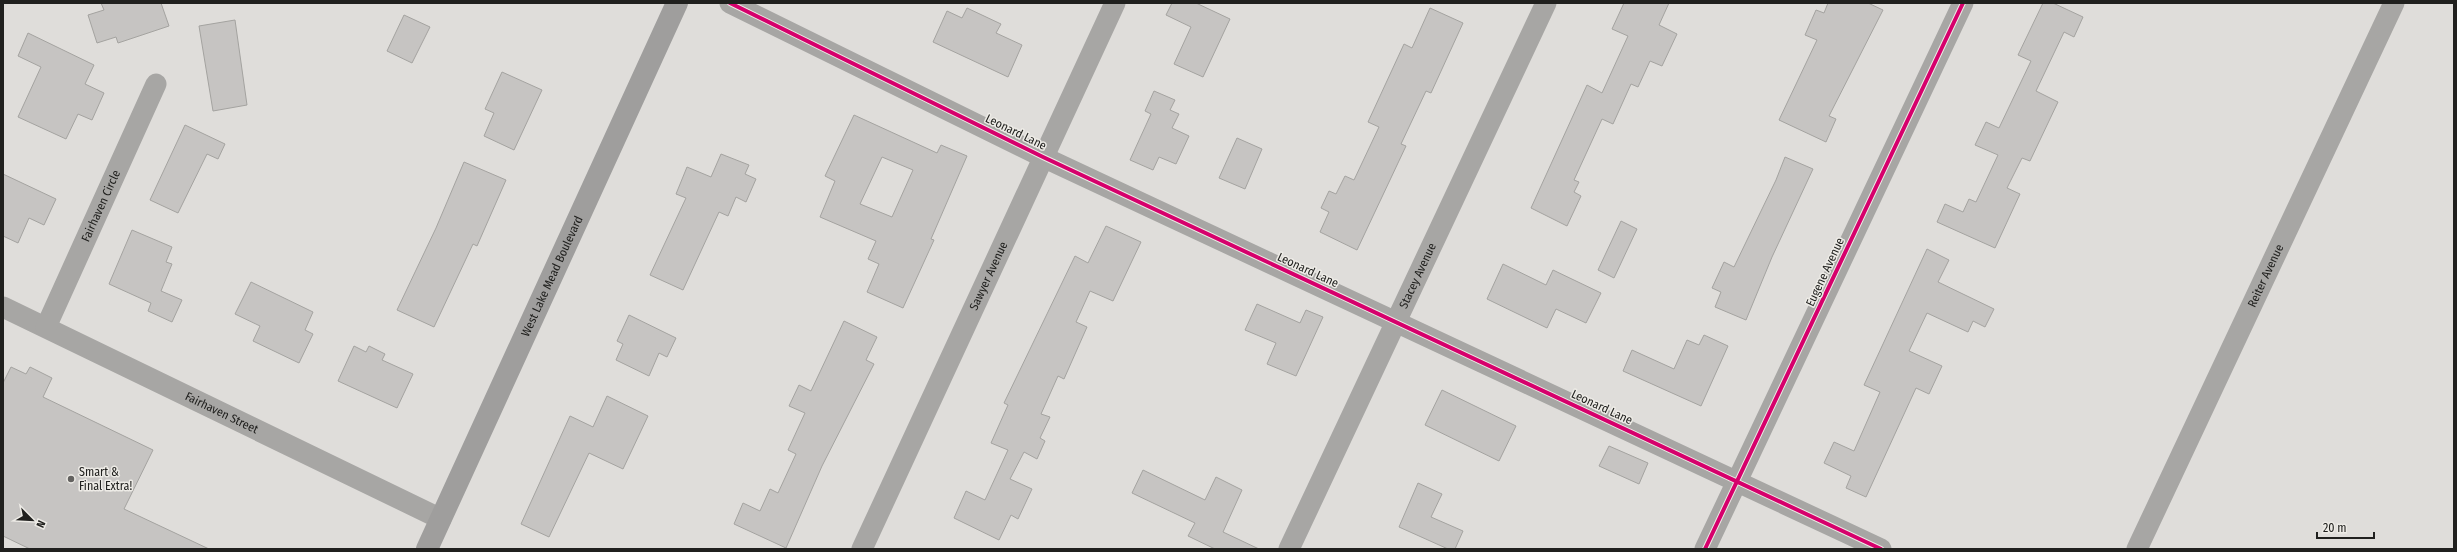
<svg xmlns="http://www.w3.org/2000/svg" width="2457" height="552" font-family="'Fira Sans Condensed',sans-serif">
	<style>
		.building { fill: #c6c4c2; stroke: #a4a3a0; fill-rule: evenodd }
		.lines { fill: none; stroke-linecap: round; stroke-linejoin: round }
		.minor { stroke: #a7a6a4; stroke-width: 21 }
		.primary { stroke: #9f9e9d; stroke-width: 22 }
		.cycleway-casing { stroke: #edebe6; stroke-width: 6 }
		.cycleway { stroke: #d6006c; stroke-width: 4 }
		.poi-dot { fill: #636260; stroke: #edebe6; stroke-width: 1.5 }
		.labels { text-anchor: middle; stroke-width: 3; stroke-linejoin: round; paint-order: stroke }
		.street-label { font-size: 12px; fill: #20201e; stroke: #edebe6 }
		.poi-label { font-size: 12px; fill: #20201e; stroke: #edebe6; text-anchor: start }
	</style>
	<rect width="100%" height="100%" fill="#dfddda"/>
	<path class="building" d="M101,3H161L169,26L118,43L116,37L97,43L88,15L104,10Z
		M1172,3H1196L1230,19L1203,77L1174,64L1191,27L1166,15Z
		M1624,3H1669L1659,25L1677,34L1662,66L1650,61L1638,87L1631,84L1613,124L1602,119L1574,180L1579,182L1574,192L1581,196L1567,226L1531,208L1587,85L1602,93L1628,36L1612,29Z
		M1828,3H1868L1883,10L1829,116L1836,119L1826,142L1779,120L1817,40L1805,35L1816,10L1824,13Z
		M2043,3H2053L2083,17L2074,37L2064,32L2036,91L2058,102L2030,161L2022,158L2007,188L2020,194L1995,248L1937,222L1945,204L1963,212L1969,199L1976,202L1998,155L1975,145L1986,122L1999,128L2031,61L2018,55Z
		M967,8L1001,24L996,33L1022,45L1008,77L933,42L947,11L962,18Z
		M1430,8L1463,23L1431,93L1426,91L1401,144L1406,146L1357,250L1320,232L1329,212L1321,208L1329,191L1336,194L1345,176L1354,180L1379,127L1368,122L1404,44L1412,48Z
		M404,15L430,27L412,63L387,51Z
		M235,20L247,105L213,111L199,26Z
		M28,33L94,65L85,84L104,93L92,120L78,114L66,139L18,117L41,67L18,56Z
		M502,72L542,90L514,150L484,136L494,113L485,109Z
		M1154,91L1175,100L1170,110L1179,114L1172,128L1189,136L1176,164L1159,157L1153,170L1130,160L1151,114L1145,111Z
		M854,115L937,153L941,145L967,156L931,239L934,240L903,308L867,292L879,264L868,259L876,241L820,217L835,181L825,176ZM882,157L913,170L892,217L860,204Z
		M185,125L225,144L218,159L207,154L178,213L150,200Z
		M1237,138L1262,149L1245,189L1219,178Z
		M721,154L749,165L745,174L756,179L746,202L736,197L728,216L719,212L683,290L650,275L686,198L676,194L687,167L711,177Z
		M1785,157L1813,169L1772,257L1746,320L1715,307L1721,292L1712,288L1724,262L1734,267L1776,180Z
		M464,162L506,180L477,246L473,244L434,327L397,310L436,228Z
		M3,174L56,199L44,225L29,218L18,243L3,236Z
		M1621,221L1637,229L1614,278L1598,270Z
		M1106,226L1141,242L1113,301L1090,291L1076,322L1087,327L1064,379L1058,376L1041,414L1050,417L1040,438L1045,441L1037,459L1024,452L1010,479L1032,489L1018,519L1011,515L999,540L954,518L966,491L985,500L1008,450L991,443L1008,405L1004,403L1075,256L1088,263Z
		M132,230L172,247L166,262L172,264L161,291L182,300L172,322L148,311L151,303L109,284Z
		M1927,249L1949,260L1938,282L1994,309L1985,327L1973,321L1968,332L1927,313L1909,351L1942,366L1929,394L1916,388L1866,497L1846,488L1851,476L1824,463L1834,442L1854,451L1880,392L1864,385Z
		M1503,264L1546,285L1553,270L1601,293L1586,323L1556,309L1547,328L1487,299Z
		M251,282L313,312L305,330L313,334L299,363L253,341L260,326L235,314Z
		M1257,304L1300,323L1306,310L1323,317L1296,376L1267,364L1276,343L1245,330Z
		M629,315L676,338L667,357L659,353L649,376L616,360L623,344L617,341Z
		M844,321L877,337L866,360L874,364L822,466L786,548L734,524L743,503L760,511L770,489L778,493L796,454L788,450L805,413L789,406L799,385L811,391Z
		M1704,335L1728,346L1701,406L1623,371L1632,350L1674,369L1687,340L1699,345Z
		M354,346L366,352L369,346L385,354L382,360L413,374L397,408L338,381Z
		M11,367L26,374L30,367L52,378L43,397L153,450L124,509L209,549H30L3,536V383Z
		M1442,390L1516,426L1499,461L1425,425Z
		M607,396L648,416L623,469L589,453L549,537L521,524L570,416L593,427Z
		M1609,446L1648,463L1639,484L1599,466Z
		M1143,470L1205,500L1216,477L1242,490L1223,532L1259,549H1215L1188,536L1195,523L1132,493Z
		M1418,483L1442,494L1431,517L1463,531L1455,549H1448L1399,527Z"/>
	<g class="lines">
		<g class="minor">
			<path d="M730,3L1043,157L1881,549"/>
			<path id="s1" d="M3,307L441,519"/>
			<path id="s2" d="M46,327L156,84"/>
			<path id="s3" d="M862,549L1115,3"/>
			<path id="s4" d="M1289,549L1546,3"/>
			<path d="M1705,549L1963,3"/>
			<path id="s5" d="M2137,549L2394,3"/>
		</g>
		<path class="primary" id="s6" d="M427,549L677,3"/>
		<defs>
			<path id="cycleway" d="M730,3L1043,157L1881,549
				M1705,549L1963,3"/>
		</defs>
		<use href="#cycleway" class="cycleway-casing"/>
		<use href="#cycleway" class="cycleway"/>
	</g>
	<circle class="poi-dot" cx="71" cy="479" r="4"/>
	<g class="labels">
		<g class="street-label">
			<text transform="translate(1016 132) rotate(26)" y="4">Leonard Lane</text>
			<text dy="4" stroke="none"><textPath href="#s2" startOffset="133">Fairhaven Circle</textPath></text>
			<text transform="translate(1308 270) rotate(25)" y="4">Leonard Lane</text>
			<text transform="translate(1825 272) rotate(-65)" y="4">Eugene Avenue</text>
			<text dy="4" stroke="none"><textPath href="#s6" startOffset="300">West Lake Mead Boulevard</textPath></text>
			<text dy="4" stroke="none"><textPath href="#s3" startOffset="301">Sawyer Avenue</textPath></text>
			<text dy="4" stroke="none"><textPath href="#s4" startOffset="302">Stacey Avenue</textPath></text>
			<text dy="4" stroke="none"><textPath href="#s5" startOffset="302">Reiter Avenue</textPath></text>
			<text transform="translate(1602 407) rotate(25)" y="4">Leonard Lane</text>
			<text dy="4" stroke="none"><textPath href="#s1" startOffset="243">Fairhaven Street</textPath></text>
		</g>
		<g class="poi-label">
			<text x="79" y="476">Smart &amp;<tspan x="79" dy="14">Final Extra!</tspan></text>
		</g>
	</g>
	<rect width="2457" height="552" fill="none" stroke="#20201e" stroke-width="8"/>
	<g transform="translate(32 520) rotate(114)" stroke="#edebe6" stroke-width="3" paint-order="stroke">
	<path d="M0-3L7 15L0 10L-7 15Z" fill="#20201e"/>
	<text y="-6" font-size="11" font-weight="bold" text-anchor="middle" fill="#20201e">N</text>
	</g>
	<path d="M2317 532v6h57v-6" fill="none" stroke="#20201e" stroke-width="2"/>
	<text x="2323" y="532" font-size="12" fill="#20201e" stroke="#edebe6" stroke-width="3" paint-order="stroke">20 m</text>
</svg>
